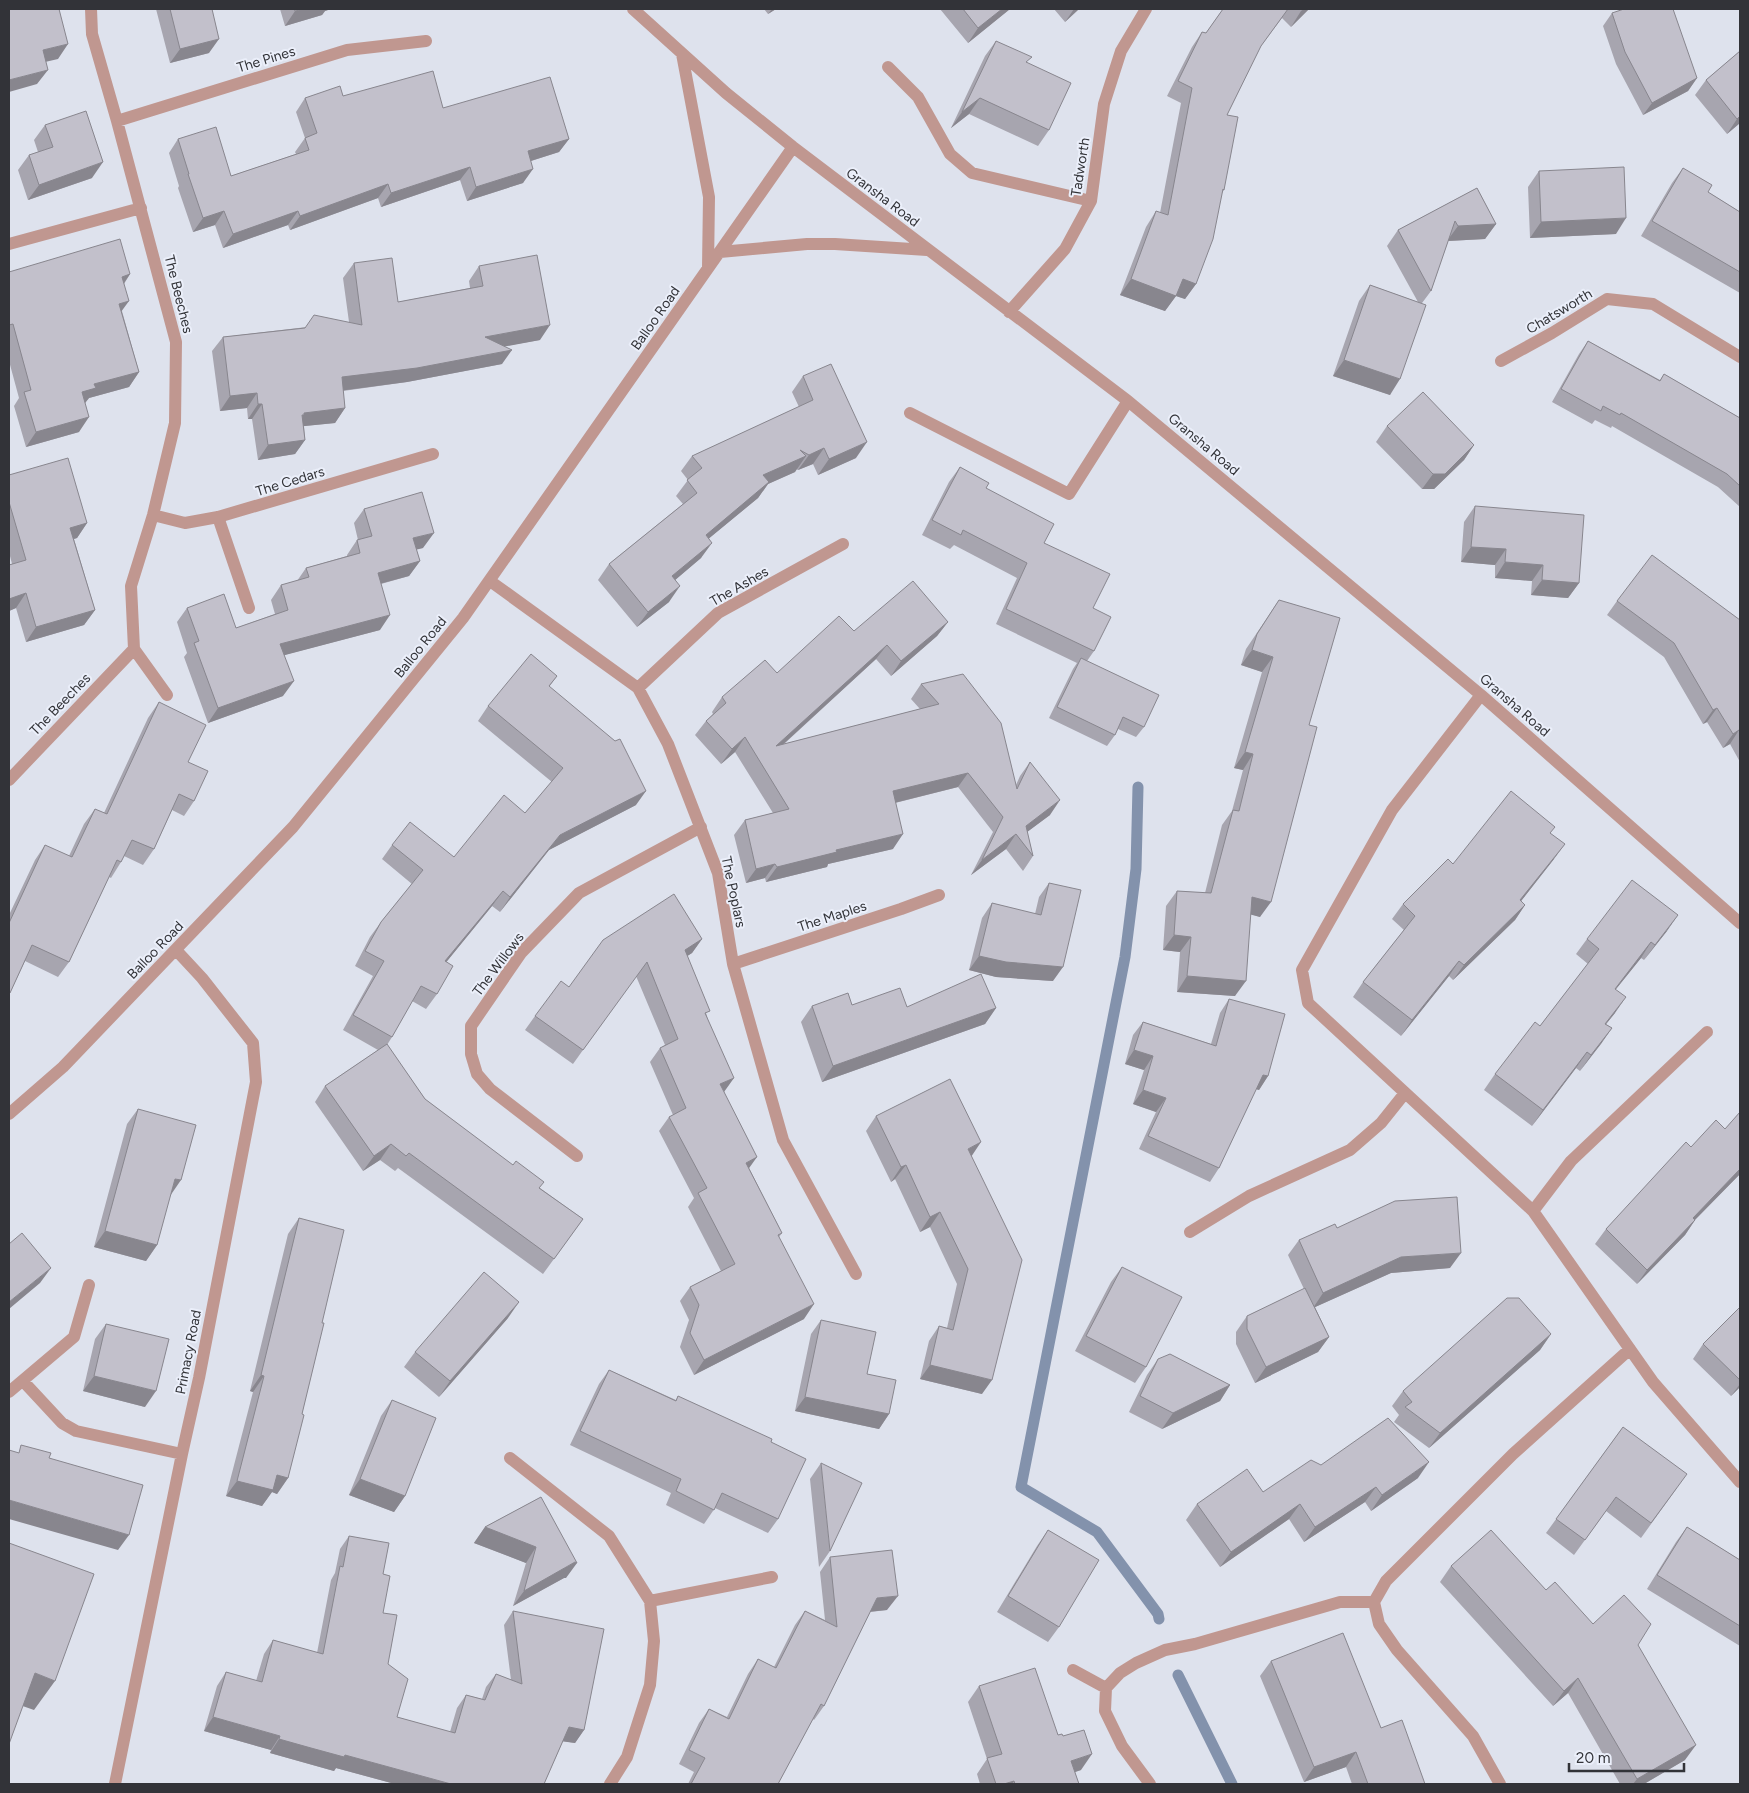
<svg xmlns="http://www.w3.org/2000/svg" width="1749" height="1793" font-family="Figtree,sans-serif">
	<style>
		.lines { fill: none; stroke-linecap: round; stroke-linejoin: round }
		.stream { stroke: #8392ac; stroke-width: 11 }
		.minor { stroke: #c09790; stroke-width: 12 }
		.wall { fill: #a7a5af }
		.shaded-wall { fill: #88868e }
		.building { fill: #c2c0cb; stroke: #88868e }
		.labels { text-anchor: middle; stroke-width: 4; stroke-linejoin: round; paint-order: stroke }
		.street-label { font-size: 14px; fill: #323338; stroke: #ebeffa }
	</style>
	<rect width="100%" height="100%" fill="#dee2ed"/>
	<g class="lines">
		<path class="stream" d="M1138,787L1136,869L1125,957L1021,1487L1097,1532L1158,1614L1159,1619
			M1178,1675L1232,1784"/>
		<path class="minor" d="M633,9L726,93L793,147L1128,401L1481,695L1740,923
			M682,54L709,197L708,268
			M888,67L918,97L950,154L972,173L1091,201
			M117,121L347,50L426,41
			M9,244L141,208
			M720,252L807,244H835L927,250
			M1009,312L1065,249L1091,201L1104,104L1121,51L1146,9
			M1501,361L1552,333L1607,299L1653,304L1740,357
			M910,413L1069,494L1128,401
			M153,515L185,523L218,517L433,454
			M218,517L249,608
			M490,581L638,688L668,744L718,873L733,964L783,1140L856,1274
			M134,649L167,695
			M638,688L718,613L843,544
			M1481,695L1392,810L1302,970L1308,1003L1533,1211L1653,1382L1740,1482
			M9,780L134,649L131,586L153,515L175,423L176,342L117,121L92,34L91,9
			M733,964L901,909L939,895
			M9,1114L63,1067L293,827L463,618L793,147
			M577,1156L490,1089L477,1074L471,1054V1026L521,953L579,893L701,827
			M1533,1211L1571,1161L1707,1032
			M1190,1232L1249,1196L1350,1150L1381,1123L1405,1093
			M23,1381L62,1423L76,1431L182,1454
			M9,1392L74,1337L89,1285
			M510,1458L609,1536L650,1601L654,1641L650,1685L627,1757L610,1784
			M650,1601L772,1577
			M1073,1670L1106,1688
			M115,1784L182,1454L199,1378L256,1082L253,1043L202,978L176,950
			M1150,1784L1122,1746L1105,1711L1106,1688L1120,1673L1136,1663L1165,1650L1195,1644L1340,1602H1374
			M1500,1784L1473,1736L1397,1650L1379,1624L1374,1602L1386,1581L1513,1454L1630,1349"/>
	</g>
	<path class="wall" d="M156,9H212L209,53L170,63Z
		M280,9H331L325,11L322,15L285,26Z
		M764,9H776L768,14Z
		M940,9H1010L968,43Z
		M1054,9H1079L1065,22Z
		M1223,9H1309L1291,27L1282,18L1260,47L1227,115L1224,190L1222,193L1196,284L1185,299L1176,296L1165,311L1120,295L1146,227L1156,211L1160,213L1181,103L1167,96L1192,47L1202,32L1206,33Z
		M1612,13L1697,78L1688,91L1643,115L1616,64L1603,26Z
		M996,41L1028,63L1049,130L1038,146L969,114L951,128L985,56Z
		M1740,51V123L1727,134L1695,95L1706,80Z
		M343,96L443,108L569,139L559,152L531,161L523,183L467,201L460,180L381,207L378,198L290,230L288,225L223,248L215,225L193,232L178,188L179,186L169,153L178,139L231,176L296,154L295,152L305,138L296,112L305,98Z
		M45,125L92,178L28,200L18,170L29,155L38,152L34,140Z
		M1683,168L1708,192L1740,212V293L1641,236L1672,183Z
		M1539,171L1616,234L1530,238L1528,187Z
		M1477,188L1496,224L1485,239L1448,241L1431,291L1422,303L1390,395L1333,376L1359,301L1370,285L1418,302L1387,246L1398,230Z
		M354,263L398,302L470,288L469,281L479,266L540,340L505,346L502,364L407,382L343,391L345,408L335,423L304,426L305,440L295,454L258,460L252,419H248L247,408L220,411L212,351L223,337L349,322L343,278Z
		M9,272L130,274L124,284L122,311L139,372L129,387L89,398L85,403L79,432L26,447L14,406L19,398L9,361Z
		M1588,341L1660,380L1664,374L1740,418V507L1718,487L1612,426L1611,428L1595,420L1592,424L1552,402L1579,354Z
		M803,376L856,458L818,475L813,464L798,470L796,469L795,472L768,484L758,498L709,538L701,558L675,580L669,602L637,627L598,580L609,564L683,504L676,496L688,480L681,471L692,456L799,407L792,392Z
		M1387,426L1474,445L1464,460L1434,489H1422L1376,442Z
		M960,467L986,488L1044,543L1093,608L1094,651L1087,661L1144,727L1136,737L1118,729L1115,735L1107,746L1049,718L1073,669L1077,663L996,624L1017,578L954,545L950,549L922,535L949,482Z
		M9,475L87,523L77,538L74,539L95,610L84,625L26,642L16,608L9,611V565L12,564L9,552Z
		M1475,506L1579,583L1568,598L1531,595L1532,581L1495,578V565L1461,562L1464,522Z
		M364,509L423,548L416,549L420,561L409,576L381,584L380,630L284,655L283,696L208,723L184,657L187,653L177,622L187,608L236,628L275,614L271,600L281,585L297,581L306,568L347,556V555L357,540H358L354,523Z
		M1279,600L1309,725L1260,917L1251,914L1235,996L1177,992L1180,952L1163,950L1166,906L1177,891L1205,893L1222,825L1232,811L1243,770L1234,768L1262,672L1241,665L1246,649Z
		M1617,601L1740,620V762L1730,744L1723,748L1707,722L1703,724L1664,657L1607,615Z
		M948,622L937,636L891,676L876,659L784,744L920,709L911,699L921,684L1016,785L1020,776L1030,762L1050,815L1027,832L1033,856L1023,871L1006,849L971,875L993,832L958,787L895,803L893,849L828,864L827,867L766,882L765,878L746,883L734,835L745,820L773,813L735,752L721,764L695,735L706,721L713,714L712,712L722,697L777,673L854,631Z
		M557,676L549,687L636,805L549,850L500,912L492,906L446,962L437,994L426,1009L412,1001L392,1037L387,1045L425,1099L540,1188L583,1219L543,1274L398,1168L395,1171L380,1160L363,1171L315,1102L325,1086L378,1050L343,1030L373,976L355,966L370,937L381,922L412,884L382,859L392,845L454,857L525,813L552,782L478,721L488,706Z
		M159,702L188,762L194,801L184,816L172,810L154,849L143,865L124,856L121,862L111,878L109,877L69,962L58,977L25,961L9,995V915L35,860L45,845L69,856L84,824L95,809L104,813L148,718Z
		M1551,833L1554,859L1521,901L1525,905L1515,920L1453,980L1449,976L1401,1036L1353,997L1363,982L1404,930L1392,919L1403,904L1453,864Z
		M1049,883L1053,981L996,977L969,970L982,918L992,903L1035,914L1039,897Z
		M1667,931L1644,960L1641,958L1616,989L1615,1013L1606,1024L1612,1028L1580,1071L1576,1068L1532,1126L1484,1090L1495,1074L1540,1026L1588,964L1576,954L1587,939Z
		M702,939L692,953L687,956L707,1016L724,1092L749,1168L782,1233L779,1237L804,1319L694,1375L680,1347L689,1320L680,1301L690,1287L721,1271L688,1207L694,1198L659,1131L669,1117L673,1115L650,1062L660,1048L665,1045L636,976L573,1064L525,1030L535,1016L569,987Z
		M1229,999L1268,1076L1259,1090L1256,1089L1219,1168L1210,1182L1139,1149L1156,1112L1133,1104L1144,1070L1125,1064L1133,1035L1143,1022L1211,1044L1220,1013Z
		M852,1005L907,1007L996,1008L985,1024L822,1082L801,1022L812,1006Z
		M138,1109L157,1245L146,1261L94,1247L127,1124Z
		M1740,1112V1174L1695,1220L1685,1235L1637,1284L1595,1244L1606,1229L1691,1147L1725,1129Z
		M876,1116L971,1156L982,1394L920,1379L929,1341L939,1326L947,1328L957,1284L930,1227L920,1232L895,1179L891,1182L866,1131Z
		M299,1218L322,1323L288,1478L277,1494L272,1492L262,1506L226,1496L253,1392L250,1391L288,1234Z
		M1337,1228L1450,1268L1391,1273L1315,1307L1329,1337L1318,1352L1255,1383L1236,1344V1332L1247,1316L1304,1289L1288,1255L1299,1240Z
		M1122,1267L1146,1367L1135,1383L1075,1351L1111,1282Z
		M1740,1307V1387L1731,1396L1693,1359L1703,1344Z
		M508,1318L439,1397L404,1367L415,1352Z
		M821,1320L867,1374L889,1414L879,1429L795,1411L811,1334Z
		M106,1324L145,1407L83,1391L95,1339Z
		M1551,1334L1540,1350L1429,1448L1394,1422L1399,1415L1392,1406L1403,1391Z
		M1158,1359L1230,1385L1220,1401L1162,1429L1129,1412L1147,1375Z
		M609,1370L676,1400L678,1396L771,1442L778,1519L768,1533L715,1508L704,1524L666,1505L671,1493L570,1445L599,1384Z
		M392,1400L405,1496L394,1512L349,1495L381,1416Z
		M1623,1427L1677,1488L1641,1538L1606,1511L1574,1555L1546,1533Z
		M821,1463L830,1551L819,1567L810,1479Z
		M1321,1465L1418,1478L1371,1511L1365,1502L1304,1542L1289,1519L1220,1567L1186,1520L1197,1504L1263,1492Z
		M541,1497L566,1578H564L513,1606L526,1563L474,1543L485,1527Z
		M1687,1527L1740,1560V1646L1647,1589L1676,1542Z
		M1048,1530L1059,1627L1048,1642L997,1612L1037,1546Z
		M349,1536L383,1574V1613L388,1664L397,1717L450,1732L457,1708L466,1695L482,1699L486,1687L496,1674L511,1680L504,1625L513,1611L584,1730L575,1743L563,1741L544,1784H395L336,1768L334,1771L270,1753L271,1750L204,1731L217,1686L226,1672L256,1681L264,1654L273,1640L317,1653L331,1580L335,1573L340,1549Z
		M830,1557L887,1610L870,1612L824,1706L814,1720L813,1719L778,1784H688L694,1772L679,1764L699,1723L709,1709L727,1717L748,1674L758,1659L774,1667L795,1625L805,1611L825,1620L820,1572Z
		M1451,1566L1546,1590L1593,1624L1638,1645L1685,1760L1644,1784H1620L1568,1693L1553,1706L1440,1582Z
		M1271,1661L1381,1728L1425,1784H1352L1346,1767L1304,1782L1260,1676Z
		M979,1686L1058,1735L1081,1770L1075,1772L1079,1784H980L977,1774L987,1759L968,1702Z"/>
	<path class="shaded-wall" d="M304,9H331L325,11L322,15L285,26L295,11Z
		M772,9H776L768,14Z
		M1002,9H1010L968,43L978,28Z
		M1074,9H1079L1065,22Z
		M1304,9H1309L1291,27L1301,11Z
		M219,39L209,53L170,63L180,49Z
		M68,44L58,59L32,65L43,50Z
		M48,70L37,84L9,92V80Z
		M1697,78L1688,91L1643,115L1652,103Z
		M980,98L969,114L951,128L962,112Z
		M1740,116V123L1727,134L1737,119Z
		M569,139L559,152L518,165L528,151Z
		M103,162L92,178L28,200L39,185Z
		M470,167L460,180L381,207L391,193Z
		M533,169L523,183L467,201L476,187Z
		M388,184L378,198L290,230L300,216Z
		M224,211L215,225L193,232L203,218Z
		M298,211L288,225L223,248L233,234Z
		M1626,218L1616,234L1530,238L1541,222Z
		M1496,224L1485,239L1447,241L1458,226Z
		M130,274L120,289L122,277Z
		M1131,279H1183L1196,284L1185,299L1176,296L1165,311L1120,295Z
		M129,301L118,316L119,304Z
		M550,325L540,340L475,352L485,337Z
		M512,350L502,364L407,382L331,392L342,377Z
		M1344,360L1400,379L1390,395L1333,376Z
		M139,372L129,387L89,398L85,403L72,407L82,392L94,384Z
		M257,393L247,408L220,411L230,396Z
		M258,404H262L252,419H248Z
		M345,408L335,423L295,427L304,413Z
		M89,417L79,432L26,447L36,432Z
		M305,440L295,454L258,460L268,445Z
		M867,442L856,458L818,475L829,459Z
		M1474,445L1464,460L1434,489H1422L1433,474Z
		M824,448L813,464L798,470L809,455Z
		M806,456L795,472L768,484L758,498L695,550L706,535L763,475Z
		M87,523L77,538L60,543L70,528Z
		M434,533L423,548L403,553L413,538Z
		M712,543L701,558L661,592L672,576Z
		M1471,547L1506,549L1495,565L1461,562Z
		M420,561L409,576L368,587L378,573Z
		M1505,562L1543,565L1532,581L1495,578Z
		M1542,580L1579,583L1568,598L1531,595Z
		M680,586L669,602L637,627L648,612Z
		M26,593L16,608L9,611V599Z
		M95,610L84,625L26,642L36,627Z
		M390,615L380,630L270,659L280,644Z
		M948,622L937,636L891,676L901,661Z
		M887,645L876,659L766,760L776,746Z
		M1252,650L1273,657L1262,672L1241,665Z
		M294,681L283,696L208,723L218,708Z
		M1717,708L1707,722L1703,724L1713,710Z
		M1739,730L1730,744L1723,748L1733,734Z
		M745,737L735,752L721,764L732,749Z
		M1245,752L1253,754L1243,770L1234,768Z
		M968,773L958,787L882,806L893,791Z
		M646,791L636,805L549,850L500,912L510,897L560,835Z
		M1060,800L1050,815L1019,838L1026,826Z
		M903,834L893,849L828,864L827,867L766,882L777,867L836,850Z
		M1016,834L1006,849L971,875L982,860Z
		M1565,844L1554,859L1510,915L1520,900Z
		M775,864L765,878L746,883L756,869Z
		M503,891L492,906L435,976L445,961Z
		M1252,897L1271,902L1260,917L1241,912Z
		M1525,905L1515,920L1453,980L1464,965Z
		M1678,915L1667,931L1644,960L1655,945Z
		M1174,935L1191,937L1180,952L1163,950Z
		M702,939L692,953L675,964L685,950Z
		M1651,942L1641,958L1604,1004L1615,989Z
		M979,956L1063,967L1053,981L996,977L969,970Z
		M1459,961L1449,976L1401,1036L1412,1020Z
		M1187,976L1246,981L1235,996L1177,992Z
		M1626,997L1615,1013L1594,1039L1605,1024Z
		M996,1008L985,1024L822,1082L833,1066Z
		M1612,1028L1601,1044L1580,1071L1591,1055Z
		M1134,1050L1153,1056L1144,1070L1125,1064Z
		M1587,1052L1576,1068L1532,1126L1543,1110Z
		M1263,1075L1268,1076L1259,1090L1253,1088Z
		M734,1078L724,1092L720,1084Z
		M1143,1090L1166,1098L1156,1112L1133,1104Z
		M981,1142L971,1157L968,1149Z
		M391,1144L380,1160L363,1171L374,1156Z
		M757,1157L747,1171L746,1163Z
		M906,1165L895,1179L891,1182L901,1167Z
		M1740,1169V1174L1682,1233L1693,1218Z
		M175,1179L181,1180L170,1196Z
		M940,1212L930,1227L920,1232L930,1217Z
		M1695,1220L1685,1235L1637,1284L1647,1270Z
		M105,1231L157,1245L146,1261L94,1247Z
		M1461,1253L1450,1268L1391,1273L1313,1308L1323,1293L1401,1257Z
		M51,1268L40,1283L9,1309V1302Z
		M519,1302L508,1318L439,1397L450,1381Z
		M814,1304L804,1319L694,1375L704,1360Z
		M1551,1334L1540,1350L1429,1448L1440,1433Z
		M1329,1337L1318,1352L1255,1383L1266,1367Z
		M930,1365L992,1380L982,1394L920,1379Z
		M261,1375L264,1376L253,1392L250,1391Z
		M94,1376L156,1391L145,1407L83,1391Z
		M1740,1384V1387L1731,1396Z
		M1230,1385L1220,1401L1162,1429L1173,1413Z
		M805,1397L889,1414L879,1429L795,1411Z
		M1429,1462L1418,1478L1371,1511L1382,1495Z
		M277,1475L288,1478L277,1494L272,1492L262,1506L226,1496L237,1481Z
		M360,1479L405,1496L394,1512L349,1495Z
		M1376,1487L1365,1502L1304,1542L1315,1527Z
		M9,1500L129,1535L118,1550L9,1519Z
		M1300,1504L1289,1519L1220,1567L1231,1552Z
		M485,1527L536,1547L526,1563L474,1543Z
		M575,1562L577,1563L566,1578H564L513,1606L524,1591Z
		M898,1596L887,1610L867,1612L877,1598Z
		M35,1673L55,1681L34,1710L14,1703Z
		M1578,1678L1568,1693L1553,1706L1564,1691Z
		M213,1717L280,1736L271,1750L204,1731Z
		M569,1727L584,1730L575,1743L560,1741Z
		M279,1739L345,1755L447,1783L446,1784H395L336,1768L334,1771L270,1753Z
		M1696,1745L1685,1760L1644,1784H1633L1637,1779Z
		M1356,1752L1346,1767L1304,1782L1314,1767Z
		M1092,1754L1081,1770L1060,1777L1071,1761Z
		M1014,1781L1012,1784H1004Z"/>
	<path class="building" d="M9,9H59L68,44L43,50L48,70L9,80Z
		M170,9H212L219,39L180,49Z
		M294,9H304L295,11Z
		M963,9H1002L978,28Z
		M1223,9H1288L1261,46L1227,115L1238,117L1224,190L1223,189L1213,239L1196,284L1183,279L1176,296L1131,279L1156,211L1168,215L1192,88L1178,81L1202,32L1206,33Z
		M1624,9H1673L1697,78L1652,103L1625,52L1612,13Z
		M996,41L1032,57L1026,62L1071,83L1049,130L980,98L962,112Z
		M1740,51V116L1737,119L1706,80Z
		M433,71L443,108L550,77L569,139L528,151L533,169L476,187L470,167L391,193L388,184L300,216L298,211L233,234L224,211L203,218L188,174H189L178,139L216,127L231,176L309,150L305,138L317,133L305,98L340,86L343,96Z
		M86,111L103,162L39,185L29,155L53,147L45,125Z
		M1624,167L1626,218L1541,222L1539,171Z
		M1683,168L1712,185L1708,192L1740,212V272L1652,221Z
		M1477,188L1496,224L1458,226L1455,221L1431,291L1398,230Z
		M120,239L130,274L122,277L129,301L119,304L139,372L94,384L96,388L82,392L89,417L36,432L24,392L31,390L13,324L9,325V272Z
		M537,255L550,325L485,337L512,350L417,368L342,377L345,408L304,413V415H302L305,440L268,445L262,404H258L257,393L230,396L223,337L305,328L314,315L362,325L354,263L392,258L398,302L483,286L479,266Z
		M1370,285L1426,305L1400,379L1344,360Z
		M1588,341L1660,381L1664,374L1740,418V486L1727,474L1621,413L1620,415L1603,406L1601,411L1561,389Z
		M831,364L867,442L829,459L824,448L809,455L800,450L806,456L763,475L769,482L706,535L712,543L672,576L680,586L648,612L609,564L697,493L687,480L702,468L692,456L813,400L803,376Z
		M1423,392L1474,445L1445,474H1433L1387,426Z
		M68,458L87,523L70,528L95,610L36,627L26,593L9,599V565L26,560L9,502V475Z
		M960,467L989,483L986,488L1054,524L1044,543L1110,574L1093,608L1111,617L1094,651L1006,609L1027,563L963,530L961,535L932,520Z
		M422,492L434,533L413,538L420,561L378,573L390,615L280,644L294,681L218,708L194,643L199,641L187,608L224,594L236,628L288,610L281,585L309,577L306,568L360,553L357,540L372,536L364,509Z
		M1475,506L1584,515L1579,583L1542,580L1543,565L1505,562L1506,549L1471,547Z
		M1652,555L1740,620V732L1739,730L1733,734L1717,708L1713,710L1674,643L1617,601Z
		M913,581L948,622L901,661L887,645L776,746L939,704L921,684L963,674L1001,723L1017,789L1030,762L1060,800L1026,826L1033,856L1016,834L982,860L1003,817L968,773L893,791L903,834L836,850L837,852L777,867L775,864L756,869L745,820L789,809L745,737L732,749L706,721L726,703L722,697L765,660L777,673L839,616L854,631Z
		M1279,600L1340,618L1309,725L1317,727L1271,902L1252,897L1246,981L1187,976L1191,937L1174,935L1177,891L1211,893L1233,810L1239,811L1253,754L1245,752L1273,657L1252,650L1257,634Z
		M531,654L557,676L549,686L615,741L620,739L646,791L560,835L510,897L503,891L445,961L453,966L437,994L421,986L392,1037L353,1015L384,961L365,951L381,922L423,870L392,845L410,822L454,857L504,795L525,813L563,768L488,706Z
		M1081,658L1159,695L1144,727L1123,717L1115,735L1057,707Z
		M159,702L206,725L188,762L208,771L194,801L179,794L154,849L132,840L121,862L117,860L69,962L32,945L10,993H9V923L45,845L72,857L95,809L107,814Z
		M1511,791L1555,827L1550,833L1565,844L1520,900L1525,905L1464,965L1459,961L1412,1020L1363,982L1415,916L1403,904L1448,859L1453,864Z
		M1632,880L1678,915L1655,945L1651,942L1615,989L1626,997L1605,1024L1612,1028L1591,1055L1587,1052L1543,1110L1495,1074L1535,1022L1540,1026L1599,949L1587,939Z
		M1049,883L1081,890L1063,967L1006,962L979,956L992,903L1041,915Z
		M674,894L702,939L685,950L710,1011L705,1013L734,1078L720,1084L757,1157L746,1163L782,1233L778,1235L814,1304L704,1360L690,1333L699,1305L690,1287L735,1264L698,1193L707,1188L669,1117L686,1108L660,1048L678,1039L647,962L583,1050L535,1016L561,981L569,987L603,940Z
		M981,974L996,1008L833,1066L812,1006L848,993L852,1005L900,988L907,1007Z
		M1229,999L1285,1014L1268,1076L1263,1075L1219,1168L1148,1136L1166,1098L1143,1090L1153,1056L1134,1050L1143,1022L1216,1046Z
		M387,1044L425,1099L513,1165L516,1161L544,1182L539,1188L583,1219L554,1259L409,1153L406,1156L391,1144L374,1156L325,1086Z
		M950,1079L981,1142L968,1149L1022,1260L992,1380L930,1365L939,1326L953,1330L968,1269L940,1212L930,1217L906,1165L901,1167L876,1116Z
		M138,1109L196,1125L181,1180L175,1179L157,1245L105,1231Z
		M1740,1112V1169L1693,1218L1695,1220L1647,1270L1606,1229L1686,1142L1691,1147L1716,1120L1725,1129Z
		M1457,1197L1461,1253L1401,1257L1323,1293L1299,1240L1335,1224L1337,1228L1395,1201Z
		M299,1218L344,1230L322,1323H324L302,1414L304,1415L288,1478L277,1475L273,1490L237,1481L264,1376L261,1375Z
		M22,1233L51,1268L9,1302V1244Z
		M1122,1267L1182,1297L1146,1367L1086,1336Z
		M484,1272L519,1302L450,1381L415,1352Z
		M1305,1288L1329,1337L1266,1367L1247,1329V1316Z
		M1507,1298H1519L1551,1334L1440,1433L1405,1407L1412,1402L1403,1391Z
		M1740,1307V1380L1703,1344Z
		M821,1320L876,1332L867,1374L896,1380L889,1414L805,1397Z
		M106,1324L169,1339L156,1391L94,1376Z
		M1170,1354L1230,1385L1173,1413L1140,1396L1158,1359Z
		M609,1370L676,1401L678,1396L772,1439L771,1442L806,1459L778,1519L722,1493L714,1510L676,1491L681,1479L580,1431Z
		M392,1400L436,1418L405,1496L360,1479Z
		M1388,1418L1429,1462L1382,1495L1376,1487L1315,1527L1300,1504L1231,1552L1197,1504L1247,1469L1263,1492L1311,1460L1321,1465Z
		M1623,1427L1687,1474L1651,1523L1616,1497L1585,1540L1556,1519Z
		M21,1445L51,1453L49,1458L143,1485L129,1535L9,1500V1450L19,1453Z
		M821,1463L862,1483L830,1551Z
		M541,1497L577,1563L575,1562L524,1591L536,1547L485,1527Z
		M1687,1527L1740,1560V1626L1657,1575Z
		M1048,1530L1099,1560L1059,1627L1008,1596Z
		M1491,1530L1546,1590L1555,1582L1593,1624L1624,1595L1651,1624L1638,1645L1696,1745L1637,1779L1578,1678L1564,1691L1451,1566Z
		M349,1536L389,1543L383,1574L390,1576L383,1613L397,1615L388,1664L408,1679L397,1717L455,1733L466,1695L485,1700L496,1674L522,1684L513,1611L604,1629L584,1730L569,1727L544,1784H451L345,1755L344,1757L311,1748L279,1739L280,1736L213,1717L226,1672L262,1682L273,1640L323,1654L340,1566L343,1567Z
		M9,1543L94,1574L55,1681L35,1673L9,1744Z
		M892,1550L898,1596L877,1598L824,1706L821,1704L778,1784H691L705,1758L689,1750L709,1709L729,1719L758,1659L776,1668L805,1611L837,1627L830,1557Z
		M1343,1633L1381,1728L1402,1720L1425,1784H1368L1356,1752L1314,1767L1271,1661Z
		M1035,1668L1058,1735L1062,1734L1063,1736L1084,1730L1092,1754L1071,1761L1079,1784H1015L1014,1781L1004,1784H996L987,1758L1002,1754L979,1686Z"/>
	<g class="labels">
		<g class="street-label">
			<text transform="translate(266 59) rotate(-17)" y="5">The Pines</text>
			<text transform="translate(1080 167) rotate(-81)" y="5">Tadworth</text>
			<text transform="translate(883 197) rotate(37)" y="5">Gransha Road</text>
			<text transform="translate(179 294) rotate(76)" y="5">The Beeches</text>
			<text transform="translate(1559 311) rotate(-31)" y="5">Chatsworth</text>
			<text transform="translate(655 318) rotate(-55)" y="5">Balloo Road</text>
			<text transform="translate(1204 444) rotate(40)" y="5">Gransha Road</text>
			<text transform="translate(290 481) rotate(-17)" y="5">The Cedars</text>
			<text transform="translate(739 586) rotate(-30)" y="5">The Ashes</text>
			<text transform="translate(420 647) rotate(-51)" y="5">Balloo Road</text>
			<text transform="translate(60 704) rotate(-46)" y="5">The Beeches</text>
			<text transform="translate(1515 705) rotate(41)" y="5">Gransha Road</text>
			<text transform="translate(734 892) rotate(78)" y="5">The Poplars</text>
			<text transform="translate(832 916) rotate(-18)" y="5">The Maples</text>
			<text transform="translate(155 950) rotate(-46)" y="5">Balloo Road</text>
			<text transform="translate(498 964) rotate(-53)" y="5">The Willows</text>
			<text transform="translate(188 1352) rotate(-79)" y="5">Primacy Road</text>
		</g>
	</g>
	<rect width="1749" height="1793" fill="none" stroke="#323338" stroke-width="20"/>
	<path d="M1569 1763v8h115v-8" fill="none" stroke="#323338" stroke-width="2.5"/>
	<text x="1576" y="1763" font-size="15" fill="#323338" stroke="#ebeffa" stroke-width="4" paint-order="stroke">20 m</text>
</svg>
